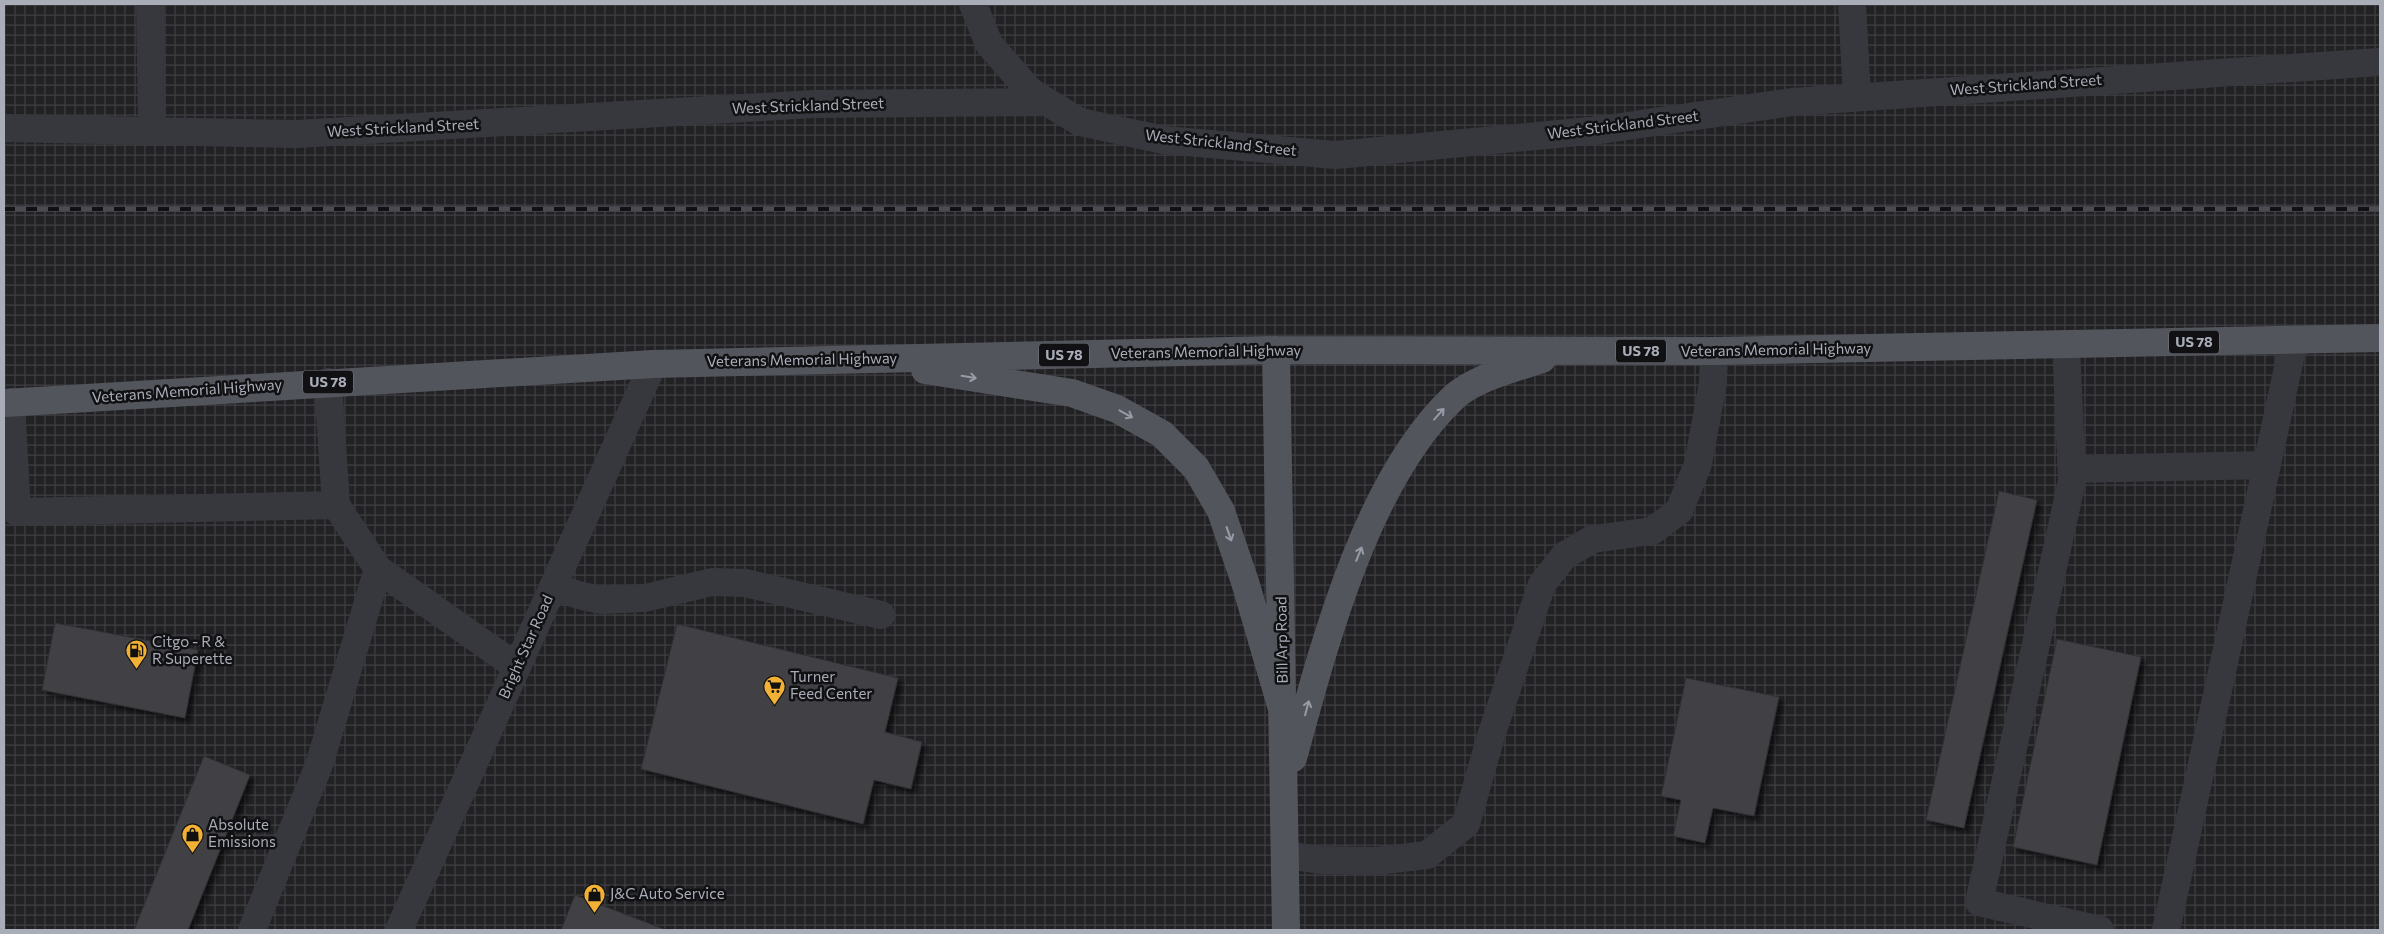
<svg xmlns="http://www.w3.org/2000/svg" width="2384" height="934" font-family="Commissioner,sans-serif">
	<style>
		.industrial { fill: url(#industrial-grid) }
		.building { fill: #404145; stroke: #303034; filter: url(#shadow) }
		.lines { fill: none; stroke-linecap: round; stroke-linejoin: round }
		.minor { stroke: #37383d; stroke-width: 28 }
		.major { stroke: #53555c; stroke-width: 28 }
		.rail-casing { stroke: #4a4c52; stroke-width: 5.5 }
		.rail { stroke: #111113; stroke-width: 4; stroke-dasharray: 11; stroke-linecap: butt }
		.oneway { stroke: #979ba6 }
		.labels { text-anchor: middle; stroke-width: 5; stroke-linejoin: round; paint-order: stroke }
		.shield { fill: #111113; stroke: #7b7e86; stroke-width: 1 }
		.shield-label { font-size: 14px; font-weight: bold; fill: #a8adb8 }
		.street-label { font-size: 15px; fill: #a8adb8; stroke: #111113 }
		.poi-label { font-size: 15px; fill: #a8adb8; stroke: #111113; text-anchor: start }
	</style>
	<defs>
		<pattern id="industrial-grid" width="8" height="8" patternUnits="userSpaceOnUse" patternTransform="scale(1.25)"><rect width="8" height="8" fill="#222225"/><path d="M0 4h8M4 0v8" fill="none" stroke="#3f3f43"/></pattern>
		<filter id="shadow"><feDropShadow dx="4.5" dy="4.5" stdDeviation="2.5" flood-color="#0009"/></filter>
	</defs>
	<rect width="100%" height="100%" fill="#161618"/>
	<path class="industrial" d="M4,4H2380V930H4Z"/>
	<path class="building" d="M1999,491L2037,500L1964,828L1926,820Z
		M55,623L198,650L185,718L42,690Z
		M677,624L898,678L885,732L922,742L911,789L874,780L863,824L641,769Z
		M2057,639L2141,657L2097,865L2013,847Z
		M1686,678L1779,697L1754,816L1713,808L1705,843L1673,836L1681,800L1661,796Z
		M204,756L250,775L188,930H134Z
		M575,895L666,930H561Z"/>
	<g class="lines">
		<path class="minor" d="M150,4L152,131
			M973,4L989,44L1030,91L1047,102
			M1852,4L1857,97
			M4,128L296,134L814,104L1047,102L1080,122L1164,140L1336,155L1600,130L1792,102L2380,62
			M2066,344L2072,481L1979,902L2100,930
			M11,402L17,512L336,505L328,382
			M2072,469L2267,465
			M336,505L378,569L517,667
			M553,587L582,596L602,600L645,598L712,582L745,583L881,615
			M1286,855L1320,860L1376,861L1427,855L1466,824L1491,736L1542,584L1565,555L1593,539L1652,531L1679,511L1698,464L1713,383L1714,351
			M252,930L319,765L378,569
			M399,930L653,364
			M2166,930L2294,340"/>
		<path class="major" d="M1276,350L1286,930
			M925,370L1072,393L1117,409L1162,434L1196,468L1221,511L1245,582L1283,712
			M4,403L653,364L1276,350L1714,351L2380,338
			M1293,758C1324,645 1366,481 1453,398C1474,378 1515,368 1542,359"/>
		<defs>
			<path id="rail" d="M4,209H2380"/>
		</defs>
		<use href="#rail" class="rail-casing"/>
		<use href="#rail" class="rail"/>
	</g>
	<defs><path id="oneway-shaft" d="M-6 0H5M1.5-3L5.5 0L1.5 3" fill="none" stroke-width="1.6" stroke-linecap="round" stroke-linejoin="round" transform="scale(1.25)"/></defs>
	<g class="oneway">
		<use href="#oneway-shaft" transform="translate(969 377) rotate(9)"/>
		<use href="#oneway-shaft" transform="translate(1126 414) rotate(29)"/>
		<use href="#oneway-shaft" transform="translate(1439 414) rotate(-48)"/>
		<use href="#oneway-shaft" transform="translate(1229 534) rotate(71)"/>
		<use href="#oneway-shaft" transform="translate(1359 554) rotate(-68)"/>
		<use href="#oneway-shaft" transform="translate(1307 708) rotate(-75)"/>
	</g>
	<defs>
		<symbol id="fuel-pin" viewBox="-11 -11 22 30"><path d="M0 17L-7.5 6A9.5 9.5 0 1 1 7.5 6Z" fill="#f2b134" stroke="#111113"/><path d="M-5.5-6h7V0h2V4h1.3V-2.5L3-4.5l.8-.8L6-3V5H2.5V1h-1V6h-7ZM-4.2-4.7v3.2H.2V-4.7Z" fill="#111"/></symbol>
		<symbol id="supermarket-pin" viewBox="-11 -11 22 30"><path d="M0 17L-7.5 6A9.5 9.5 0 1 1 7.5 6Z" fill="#f2b134" stroke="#111113"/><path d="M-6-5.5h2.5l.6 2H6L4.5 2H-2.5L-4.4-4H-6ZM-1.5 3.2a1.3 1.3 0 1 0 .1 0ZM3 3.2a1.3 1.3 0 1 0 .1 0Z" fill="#111"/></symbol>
		<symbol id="shop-pin" viewBox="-11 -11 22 30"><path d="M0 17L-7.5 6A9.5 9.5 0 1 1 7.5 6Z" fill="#f2b134" stroke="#111113"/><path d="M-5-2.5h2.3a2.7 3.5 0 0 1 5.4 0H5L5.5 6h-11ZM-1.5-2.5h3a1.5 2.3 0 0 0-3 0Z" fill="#111"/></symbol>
	</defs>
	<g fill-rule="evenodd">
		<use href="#fuel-pin" x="124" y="638" width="25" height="34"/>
		<use href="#supermarket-pin" x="762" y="674" width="25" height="34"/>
		<use href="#shop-pin" x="180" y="822" width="25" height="34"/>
		<use href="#shop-pin" x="582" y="882" width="25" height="34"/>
	</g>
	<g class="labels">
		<g class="shield">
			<rect x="2169" y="330.5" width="50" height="23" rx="4"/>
			<rect x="1616" y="339.5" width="50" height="23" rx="4"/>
			<rect x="1039" y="343.5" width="50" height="23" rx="4"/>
			<rect x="303" y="370.5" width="50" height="23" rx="4"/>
		</g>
		<g class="shield-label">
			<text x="2194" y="347">US 78</text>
			<text x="1641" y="356">US 78</text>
			<text x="1064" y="360">US 78</text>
			<text x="328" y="387">US 78</text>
		</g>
		<g class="street-label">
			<text transform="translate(2026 85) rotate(-4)" y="5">West Strickland Street</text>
			<text transform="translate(808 106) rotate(-2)" y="5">West Strickland Street</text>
			<text transform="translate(1623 125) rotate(-7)" y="5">West Strickland Street</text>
			<text transform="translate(403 128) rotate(-3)" y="5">West Strickland Street</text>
			<text transform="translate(1221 143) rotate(6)" y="5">West Strickland Street</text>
			<text transform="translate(1776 350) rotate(-1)" y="5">Veterans Memorial Highway</text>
			<text transform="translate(1206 352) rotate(-1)" y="5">Veterans Memorial Highway</text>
			<text transform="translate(802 360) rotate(-1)" y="5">Veterans Memorial Highway</text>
			<text transform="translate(187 391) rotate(-4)" y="5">Veterans Memorial Highway</text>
			<text transform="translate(1282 640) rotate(-91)" y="5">Bill Arp Road</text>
			<text transform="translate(526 647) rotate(-66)" y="5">Bright Star Road</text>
		</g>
		<g class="poi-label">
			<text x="152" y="647">Citgo - R &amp;<tspan x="152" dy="17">R Superette</tspan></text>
			<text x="790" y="682">Turner<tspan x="790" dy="17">Feed Center</tspan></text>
			<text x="208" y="830">Absolute<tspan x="208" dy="17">Emissions</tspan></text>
			<text x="610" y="899">J&amp;C Auto Service</text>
		</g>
	</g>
	<rect width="2384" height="934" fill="none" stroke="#a8adb8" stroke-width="10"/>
</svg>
